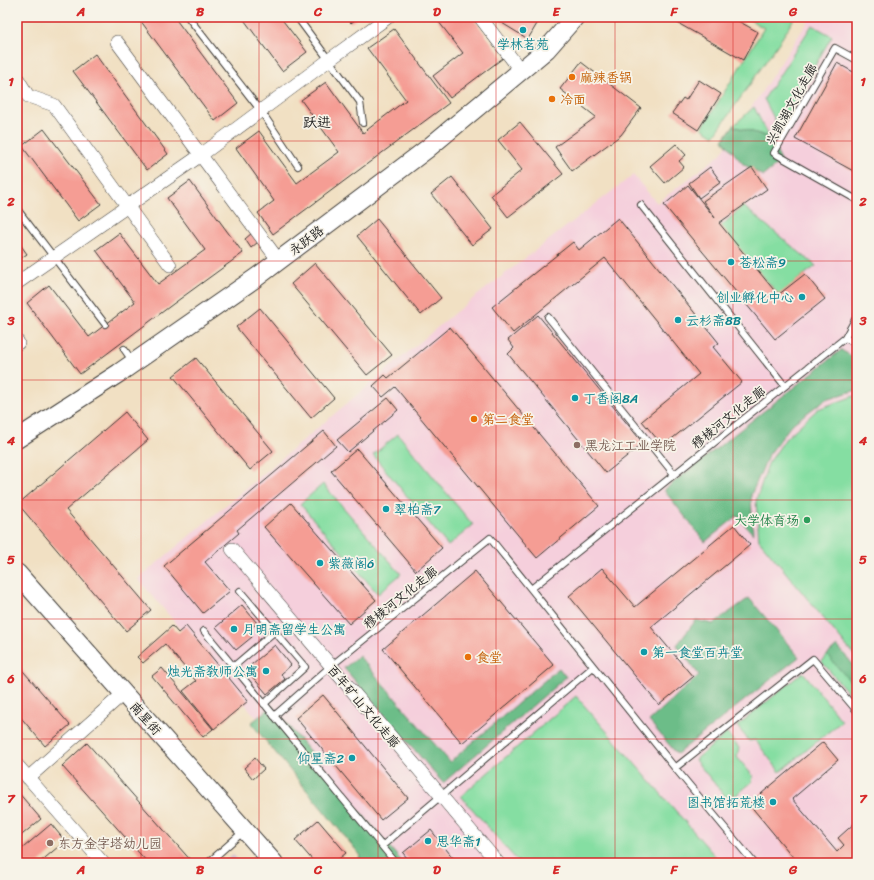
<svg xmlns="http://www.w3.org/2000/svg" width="874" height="880" font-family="Sriracha,'LXGW WenKai TC',sans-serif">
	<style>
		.built { fill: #f5cfdc }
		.industrial { fill: #d1bdcc }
		.green { fill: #85dea2; stroke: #507d5f }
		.forest { fill: #6cbd88; stroke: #446c52 }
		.building { fill: #f59d94 }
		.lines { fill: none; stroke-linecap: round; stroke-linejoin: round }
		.lane-casing { stroke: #3c3935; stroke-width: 8 }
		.street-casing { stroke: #3c3935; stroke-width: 14 }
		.secondary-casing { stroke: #3c3935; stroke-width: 20 }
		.lane { stroke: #fff; stroke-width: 6 }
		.street { stroke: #fff; stroke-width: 13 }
		.secondary { stroke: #fff; stroke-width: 18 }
		.grid { fill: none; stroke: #d62828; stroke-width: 1; stroke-opacity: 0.55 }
		.culture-dot { fill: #0f9aa8; stroke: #f7f3e8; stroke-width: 1.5 }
		.food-dot { fill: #e8710a; stroke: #f7f3e8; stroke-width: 1.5 }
		.education-dot { fill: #8d6e63; stroke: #f7f3e8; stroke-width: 1.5 }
		.leisure-dot { fill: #2e9e5b; stroke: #f7f3e8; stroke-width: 1.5 }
		.labels { text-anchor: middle; stroke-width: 3.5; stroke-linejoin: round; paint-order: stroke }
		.culture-label { font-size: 13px; fill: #0d838f; stroke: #f7f3e8; text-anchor: start }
		.food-label { font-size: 13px; fill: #c56008; stroke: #f7f3e8; text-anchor: start }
		.street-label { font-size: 13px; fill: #1c1c1c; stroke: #f7f3e8 }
		.education-label { font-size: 13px; fill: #785e54; stroke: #f7f3e8; text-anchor: start }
		.leisure-label { font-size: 13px; fill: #27864d; stroke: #f7f3e8; text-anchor: end }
		.neighbourhood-label { font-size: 14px; fill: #1c1c1c; stroke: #f7f3e8 }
		.neatline { fill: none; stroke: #d62828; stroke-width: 1.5 }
		.grid-label { font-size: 13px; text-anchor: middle; font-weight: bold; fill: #d62828 }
	</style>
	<rect width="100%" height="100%" fill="#f7f3e8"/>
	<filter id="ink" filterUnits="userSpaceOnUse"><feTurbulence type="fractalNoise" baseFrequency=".025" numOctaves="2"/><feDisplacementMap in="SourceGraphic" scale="8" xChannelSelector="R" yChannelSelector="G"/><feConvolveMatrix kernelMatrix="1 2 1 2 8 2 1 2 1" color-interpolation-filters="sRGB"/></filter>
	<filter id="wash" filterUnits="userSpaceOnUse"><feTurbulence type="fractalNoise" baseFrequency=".012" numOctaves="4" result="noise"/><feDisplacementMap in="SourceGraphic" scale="16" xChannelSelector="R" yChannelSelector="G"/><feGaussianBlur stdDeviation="0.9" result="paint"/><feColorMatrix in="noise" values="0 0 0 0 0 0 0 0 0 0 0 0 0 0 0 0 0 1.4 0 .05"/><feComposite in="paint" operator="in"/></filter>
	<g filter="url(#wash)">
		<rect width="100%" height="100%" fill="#f1e0c3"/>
		<path class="built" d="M811,17H857V863H381L138,579L457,311L633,175L657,203L720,155Z"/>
		<path class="industrial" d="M233,854L240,863H223Z"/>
		<path class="green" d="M745,17H795L782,38L714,136L702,128L764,28Z
			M812,25L832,36L779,128L764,99Z
			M754,107L769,137L733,126Z
			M743,206L816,266L805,274L779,295L720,227Z
			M857,395V659L759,540L756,501L768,464L786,438L818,409Z
			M398,434L473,525L448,546L373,455Z
			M323,484L401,574L378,594L300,504Z
			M837,646L857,669V703L821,661Z
			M803,672L842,721L780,772L755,740L749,741L737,726Z
			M576,696L721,863H519L461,796Z
			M727,733L739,748L737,757L753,776L752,782L729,801L695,760Z"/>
		<path class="forest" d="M733,126L769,137L781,161L763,176L743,164L723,140Z
			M841,350L857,359V390L826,399L792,424L768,456L751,495L753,534L737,516L705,542L664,490Z
			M749,598L799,657L677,754L649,721L699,675L677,645L696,620L713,624Z
			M837,646L857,669V689L827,655Z
			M359,656L450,762L559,668L566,677L443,783L344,668Z
			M272,706L403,863H354L361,856L251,723Z"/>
		<g id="blocks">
			<path class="building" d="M144,17H174L238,103L215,121L140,20Z
				M242,17H280L307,52L282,71Z
				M346,17H359L351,23Z
				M435,17H472L503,58L450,98L433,76L463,53Z
				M499,17H541L528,39L497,20Z
				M667,17H731L758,32L743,60Z
				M394,29L449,103L273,234L258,213L274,201L236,148L259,131L297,183L339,152L301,100L326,82L363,133L406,100L367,48Z
				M95,54L168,154L147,170L73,71Z
				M581,62L641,108L621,135L572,171L555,147L596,117L560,89Z
				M837,63L857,74V173L795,139Z
				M699,80L721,94L698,130L672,113L683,98L686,100Z
				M520,122L563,174L508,217L491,195L522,170L498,140Z
				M44,129L101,204L78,221L22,146Z
				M676,144L686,155L679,161L684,167L665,183L650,166Z
				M710,167L721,182L699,198L689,183Z
				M752,167L767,189L719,223L778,295L805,274L825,299L775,339L664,205L688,185L715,218L703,201Z
				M452,177L493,229L472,245L431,194Z
				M190,181L243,253L173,304L80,374L27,303L49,285L89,337L135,302L96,250L119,233L158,284L205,250L167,198Z
				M618,218L719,343L713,347L742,382L663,446L642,421L699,374L605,258L513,333L492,307L573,242L579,250Z
				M377,219L441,298L421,315L357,236Z
				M252,233L258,242L251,248L245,239Z
				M17,240L27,254L17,261Z
				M315,263L392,355L367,375L291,284Z
				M260,308L334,398L311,418L236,327Z
				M538,315L643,443L606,473L508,354L514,348L508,340Z
				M450,327L599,506L537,558L395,387L383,397L373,386L385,375L388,378Z
				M196,358L273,451L250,470L173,376Z
				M388,398L398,410L348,452L337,440Z
				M125,412L148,440L66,510L151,610L126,631L18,504Z
				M324,431L336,446L237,530L239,533L205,562L230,591L203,613L164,566Z
				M357,449L442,548L416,571L331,471Z
				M291,503L376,600L349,624L264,527Z
				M734,525L750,545L651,627L693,677L659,705L569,596L602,568L635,607Z
				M475,571L554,665L462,743L383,649Z
				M242,605L257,623L248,631L252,637L236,650L216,627Z
				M172,626L178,633L186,626L248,701L214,729L183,691L196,681L165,644L143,663L137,657Z
				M275,645L291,665L281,674L285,679L267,694L246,669Z
				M17,664L70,725L45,746L17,713Z
				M162,668L213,729L203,737L152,676Z
				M323,695L408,798L381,820L296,718Z
				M823,742L838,760L792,799L837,852L844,845L838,838L857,821V863H798L749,804Z
				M87,743L193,863H148L62,766Z
				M255,758L264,769L253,779L244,768Z
				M17,791L41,819L17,839Z
				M318,820L346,853L334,863H315L295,840Z
				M51,824L65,841L39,863H17V853Z
				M431,830L457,863H411L403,853Z"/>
		</g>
	</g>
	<g filter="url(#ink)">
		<use href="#blocks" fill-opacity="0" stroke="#3c3935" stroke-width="1"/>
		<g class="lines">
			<defs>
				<path id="lane" d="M188,17L261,111L298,166
					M297,17L360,102L363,123
					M857,60L835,48L774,153L857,200
					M641,205L785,386
					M17,209L105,324
					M548,317L674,474
					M845,338L857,344
					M124,349L133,362
					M531,589L845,338L857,316
					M240,591L305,667L264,704
					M204,631L396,863
					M233,667L274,632
					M274,716L331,666L490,538L675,768L754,863
					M675,768L813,659L857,711
					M382,846L593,667
					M208,863L244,831"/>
				<path id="street" d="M480,17L521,71
					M117,42L279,261
					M17,78L28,96L54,105L170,265
					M17,283L201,155L329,60L388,17
					M17,341L18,343
					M232,549L498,863
					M17,765L103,863
					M28,778L124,693"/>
				<path id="secondary" d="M17,439L119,373L257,277L398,171L427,149L547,49L575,17
					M17,573L274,863"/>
			</defs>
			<use href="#lane" class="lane-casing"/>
			<use href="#street" class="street-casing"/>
			<use href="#secondary" class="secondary-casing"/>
			<use href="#lane" class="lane"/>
			<use href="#street" class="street"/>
			<use href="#secondary" class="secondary"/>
		</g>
	</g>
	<path class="grid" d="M141,17V863M259,17V863M378,17V863M496,17V863M615,17V863M733,17V863M17,141H857M17,261H857M17,380H857M17,500H857M17,619H857M17,739H857"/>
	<g class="culture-dot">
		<circle cx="523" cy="30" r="4"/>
		<circle cx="731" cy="262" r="4"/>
		<circle cx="802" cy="297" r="4"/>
		<circle cx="678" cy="320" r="4"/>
		<circle cx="575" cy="398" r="4"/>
		<circle cx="386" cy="509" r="4"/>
		<circle cx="320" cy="563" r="4"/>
		<circle cx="234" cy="629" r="4"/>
		<circle cx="644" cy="652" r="4"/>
		<circle cx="266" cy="671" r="4"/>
		<circle cx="352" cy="758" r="4"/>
		<circle cx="773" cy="802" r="4"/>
		<circle cx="428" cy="841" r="4"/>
	</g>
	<g class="food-dot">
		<circle cx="572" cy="77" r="4"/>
		<circle cx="552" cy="99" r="4"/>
		<circle cx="474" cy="419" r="4"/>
		<circle cx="468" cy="657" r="4"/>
	</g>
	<g class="education-dot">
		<circle cx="577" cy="445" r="4"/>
		<circle cx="50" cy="843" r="4"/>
	</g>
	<circle class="leisure-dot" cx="807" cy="520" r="4"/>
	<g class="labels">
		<g class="culture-label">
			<text x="523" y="49" text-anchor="middle">学林茗苑</text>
			<text x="739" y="267">苍松斋9</text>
			<text x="794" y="302" text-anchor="end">创业孵化中心</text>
			<text x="686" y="325">云杉斋8B</text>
			<text x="583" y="403">丁香阁8A</text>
			<text x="394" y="514">翠柏斋7</text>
			<text x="328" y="568">紫薇阁6</text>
			<text x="242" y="634">月明斋留学生公寓</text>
			<text x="652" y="657">第一食堂百卉堂</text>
			<text x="258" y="676" text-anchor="end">烛光斋教师公寓</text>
			<text x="344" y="763" text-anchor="end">仰星斋2</text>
			<text x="765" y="807" text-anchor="end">图书馆拓荒楼</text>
			<text x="436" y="846">思华斋1</text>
		</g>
		<g class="food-label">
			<text x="580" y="82">麻辣香锅</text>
			<text x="560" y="104">冷面</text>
			<text x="482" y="424">第二食堂</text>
			<text x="476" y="662">食堂</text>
		</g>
		<g class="street-label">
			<text transform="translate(791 104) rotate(-61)" y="5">兴凯湖文化走廊</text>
			<text transform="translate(306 240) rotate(-37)" y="5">永跃路</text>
			<text transform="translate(728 417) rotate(-39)" y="5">穆棱河文化走廊</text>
			<text transform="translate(400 597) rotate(-39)" y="5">穆棱河文化走廊</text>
			<text transform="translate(364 706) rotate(50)" y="5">百年矿山文化走廊</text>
			<text transform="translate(146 718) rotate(48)" y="5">南星街</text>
		</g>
		<g class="education-label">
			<text x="585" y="450">黑龙江工业学院</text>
			<text x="58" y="848">东方金字塔幼儿园</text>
		</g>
		<g class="leisure-label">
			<text x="799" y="525">大学体育场</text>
		</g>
		<g class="neighbourhood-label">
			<text x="317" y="127">跃进</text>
		</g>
	</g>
	<rect width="874" height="880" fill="none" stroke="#f7f3e8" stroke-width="44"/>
	<rect x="22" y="22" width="830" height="836" class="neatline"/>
	<g class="grid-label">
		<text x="81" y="16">A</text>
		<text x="200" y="16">B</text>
		<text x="318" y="16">C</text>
		<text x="437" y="16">D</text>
		<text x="556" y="16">E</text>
		<text x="674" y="16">F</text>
		<text x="793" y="16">G</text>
		<text x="11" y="86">1</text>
		<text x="863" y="86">1</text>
		<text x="11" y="206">2</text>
		<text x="863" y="206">2</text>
		<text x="11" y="325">3</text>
		<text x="863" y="325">3</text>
		<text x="11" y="445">4</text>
		<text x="863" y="445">4</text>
		<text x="11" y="564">5</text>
		<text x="863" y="564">5</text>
		<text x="11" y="683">6</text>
		<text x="863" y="683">6</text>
		<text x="11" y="803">7</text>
		<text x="863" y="803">7</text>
		<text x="81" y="874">A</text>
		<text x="200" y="874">B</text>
		<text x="318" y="874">C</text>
		<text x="437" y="874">D</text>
		<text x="556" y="874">E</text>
		<text x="674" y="874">F</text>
		<text x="793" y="874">G</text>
	</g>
</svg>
